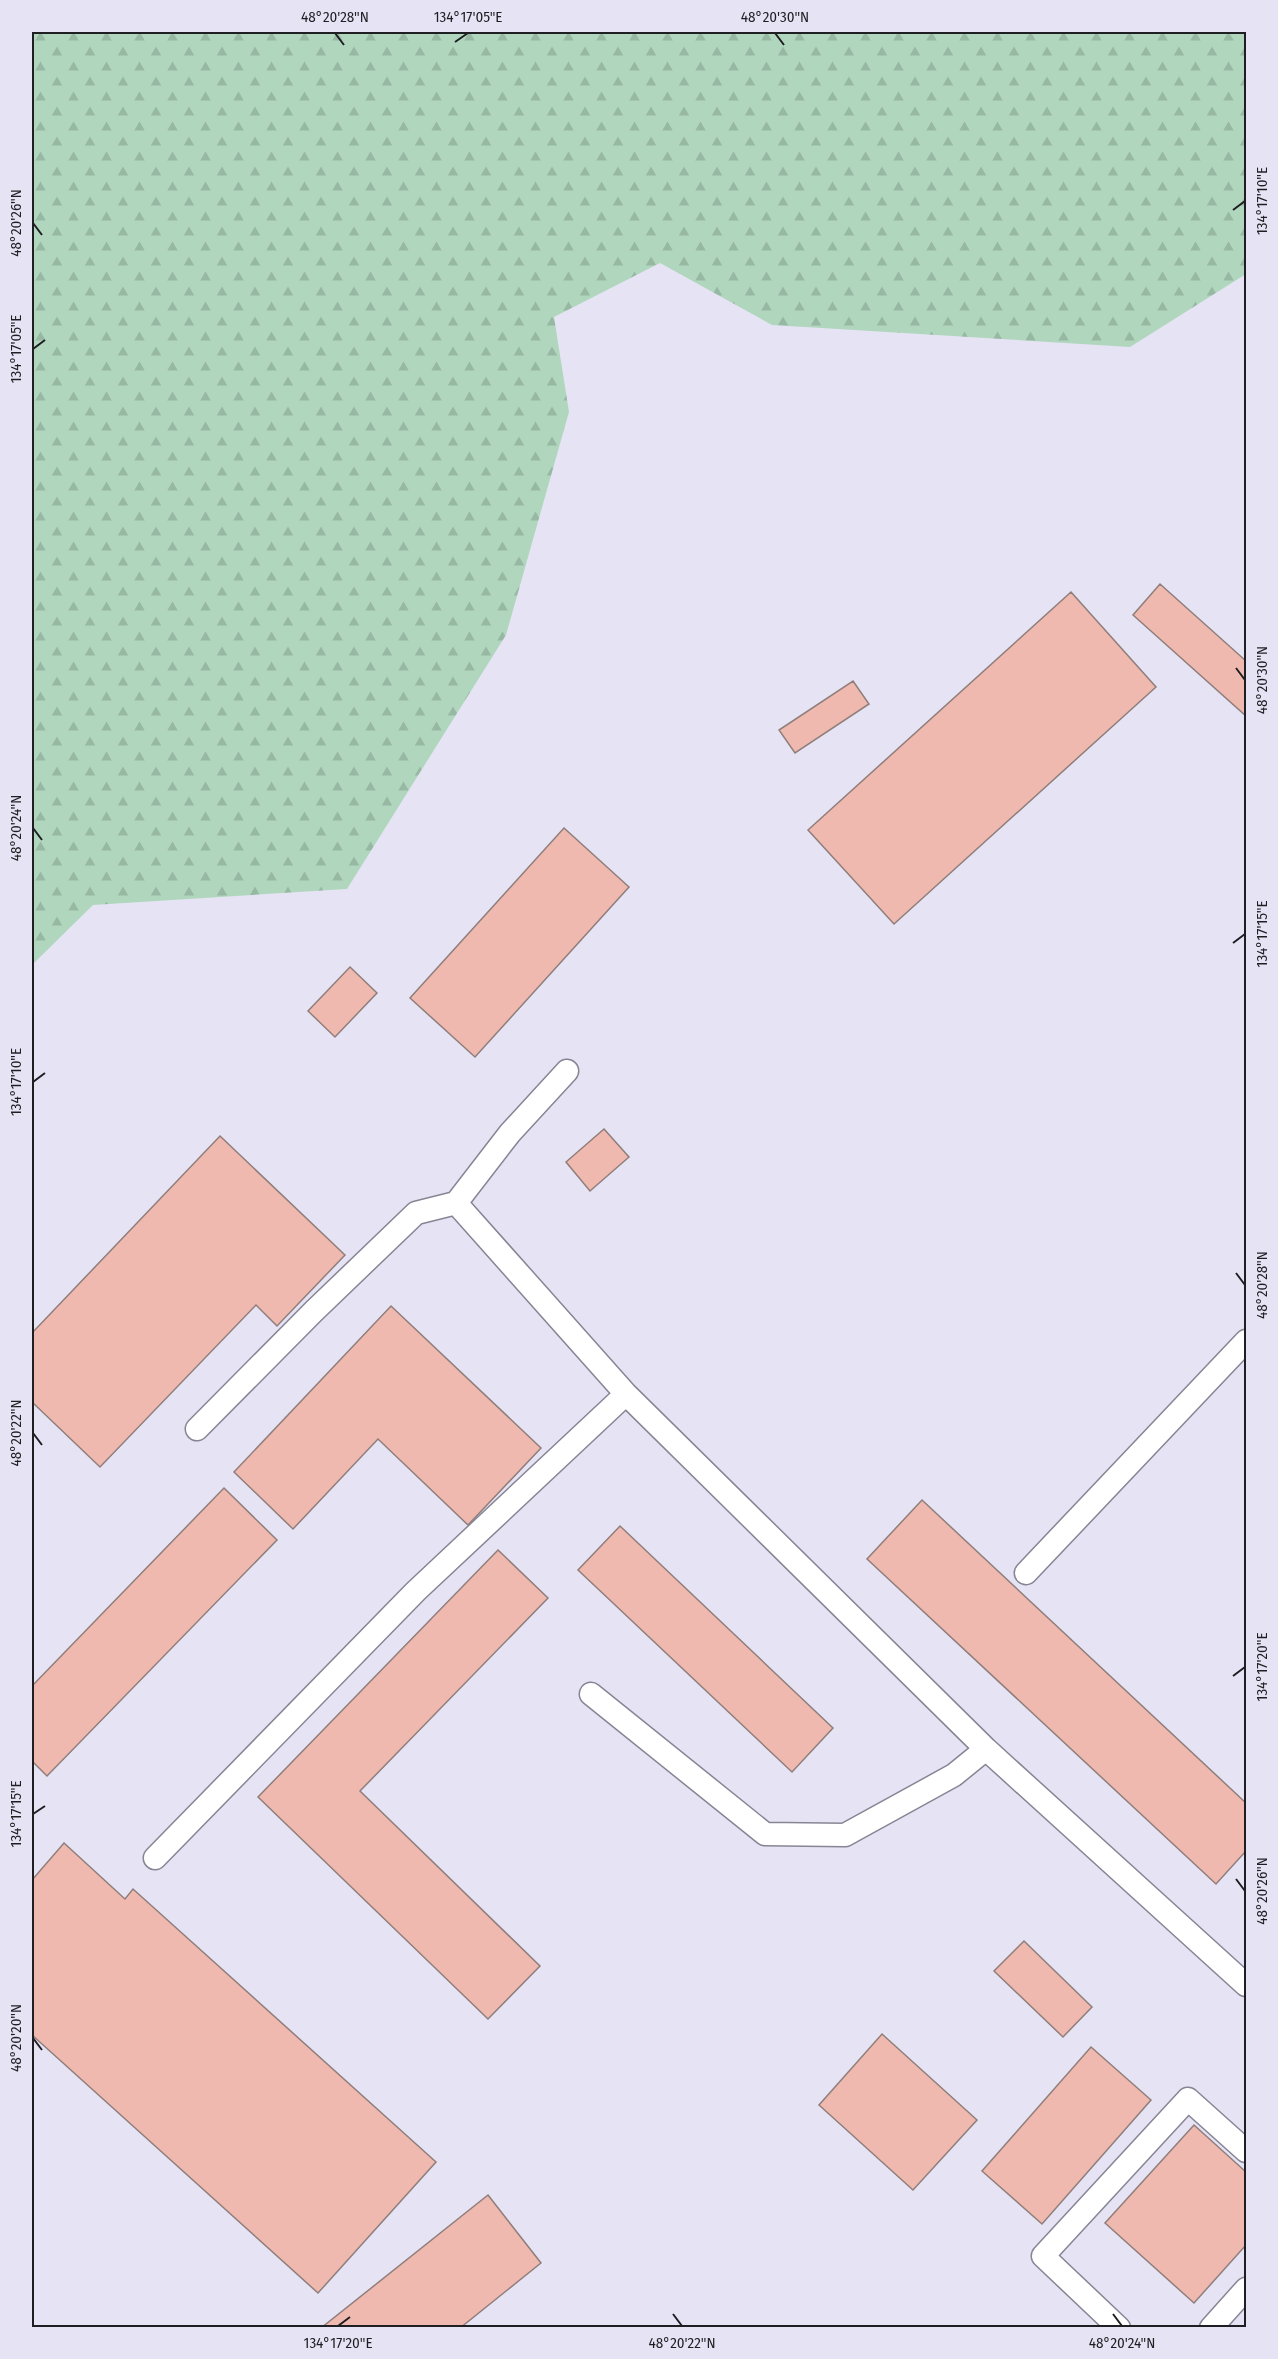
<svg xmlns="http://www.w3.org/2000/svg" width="1278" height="2359" font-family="'Fira Sans Condensed',sans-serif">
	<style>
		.forest { fill: url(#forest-firs) }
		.building { fill: #efb9af; stroke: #8f7e7b; stroke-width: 1.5 }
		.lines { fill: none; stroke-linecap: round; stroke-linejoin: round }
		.lane-casing { stroke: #878594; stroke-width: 25 }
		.lane { stroke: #fff; stroke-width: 22 }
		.ticks { fill: none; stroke: #1f1e23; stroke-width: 2 }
		.neatline { fill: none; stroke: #1f1e23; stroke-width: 2 }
		.ticks-label { font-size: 15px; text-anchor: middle; fill: #1f1e23 }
	</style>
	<defs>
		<pattern id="forest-firs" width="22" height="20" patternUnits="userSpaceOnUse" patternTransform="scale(1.5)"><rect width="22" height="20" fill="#b0d7be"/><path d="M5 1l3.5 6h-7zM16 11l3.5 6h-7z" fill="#97b8a3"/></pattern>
	</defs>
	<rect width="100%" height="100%" fill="#e6e4f4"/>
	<path class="forest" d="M32,32H1246V274L1130,347L772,325L660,263L554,317L569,412L506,635L347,889L93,905L32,965Z"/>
	<path class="building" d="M1160,584L1246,661V716L1133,615Z
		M1071,592L1156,687L894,924L808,830Z
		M853,681L869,704L795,753L779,730Z
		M564,828L629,887L475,1057L410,998Z
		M350,967L377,993L335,1037L308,1011Z
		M604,1129L629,1157L590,1191L566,1162Z
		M220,1136L345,1255L277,1326L256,1305L100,1467L32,1402V1333Z
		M391,1306L541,1448L468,1525L378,1439L293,1529L234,1472Z
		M224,1488L277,1540L47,1776L32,1761V1686Z
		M922,1500L1246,1803V1851L1216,1884L867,1559Z
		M620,1526L833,1728L792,1772L578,1570Z
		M498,1550L548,1598L360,1791L540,1966L488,2019L258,1797Z
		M64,1843L125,1899L133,1889L436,2162L318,2293L32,2035V1880Z
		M1024,1941L1092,2007L1063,2037L994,1971Z
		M882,2034L977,2120L913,2190L819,2105Z
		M1091,2047L1151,2100L1042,2224L982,2171Z
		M1194,2125L1246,2172V2245L1194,2303L1105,2223Z
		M488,2195L541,2263L460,2328H321Z"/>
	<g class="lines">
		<defs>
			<path id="lane" d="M456,1203L510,1133L567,1071
				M197,1429L314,1311L416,1213L456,1203L626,1394L986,1749L1246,1985
				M1026,1573L1246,1341
				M591,1694L765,1834L845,1835L954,1775L986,1749
				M155,1858L416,1591L626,1394
				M1119,2328L1043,2256L1188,2099L1246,2151
				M1211,2328L1246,2289"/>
		</defs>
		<use href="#lane" class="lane-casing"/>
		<use href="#lane" class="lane"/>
	</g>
	<path class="ticks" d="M335,33L344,45M775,33L784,45M455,42L468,33M1233,210L1245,201M33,223L42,235M33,349L45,340M1236,668L1245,680M33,828L42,840M1233,943L1245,934M33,1082L45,1073M1236,1273L1245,1285M33,1433L42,1445M1233,1676L1245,1667M33,1814L45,1806M1236,1879L1245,1891M33,2038L42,2050M673,2314L682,2326M1113,2314L1122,2326M338,2326L350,2317"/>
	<rect width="1278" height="2359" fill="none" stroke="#e6e4f4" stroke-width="66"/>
	<rect x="33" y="33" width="1212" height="2293" class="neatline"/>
	<g class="ticks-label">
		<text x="335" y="22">48°20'28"N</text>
		<text x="468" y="22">134°17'05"E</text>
		<text x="775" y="22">48°20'30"N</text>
		<text transform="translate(1262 201) rotate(-90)" y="5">134°17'10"E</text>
		<text transform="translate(16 223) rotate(-90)" y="5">48°20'26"N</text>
		<text transform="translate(16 349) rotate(-90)" y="5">134°17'05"E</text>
		<text transform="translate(1262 680) rotate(-90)" y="5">48°20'30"N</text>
		<text transform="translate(16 828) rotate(-90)" y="5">48°20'24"N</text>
		<text transform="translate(1262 934) rotate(-90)" y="5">134°17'15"E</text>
		<text transform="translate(16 1082) rotate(-90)" y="5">134°17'10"E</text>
		<text transform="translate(1262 1285) rotate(-90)" y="5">48°20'28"N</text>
		<text transform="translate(16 1433) rotate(-90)" y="5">48°20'22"N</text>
		<text transform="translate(1262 1667) rotate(-90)" y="5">134°17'20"E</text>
		<text transform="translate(16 1814) rotate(-90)" y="5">134°17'15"E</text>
		<text transform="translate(1262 1891) rotate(-90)" y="5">48°20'26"N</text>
		<text transform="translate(16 2038) rotate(-90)" y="5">48°20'20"N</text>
		<text x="338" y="2348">134°17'20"E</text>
		<text x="682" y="2348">48°20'22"N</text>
		<text x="1122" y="2348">48°20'24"N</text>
	</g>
</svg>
